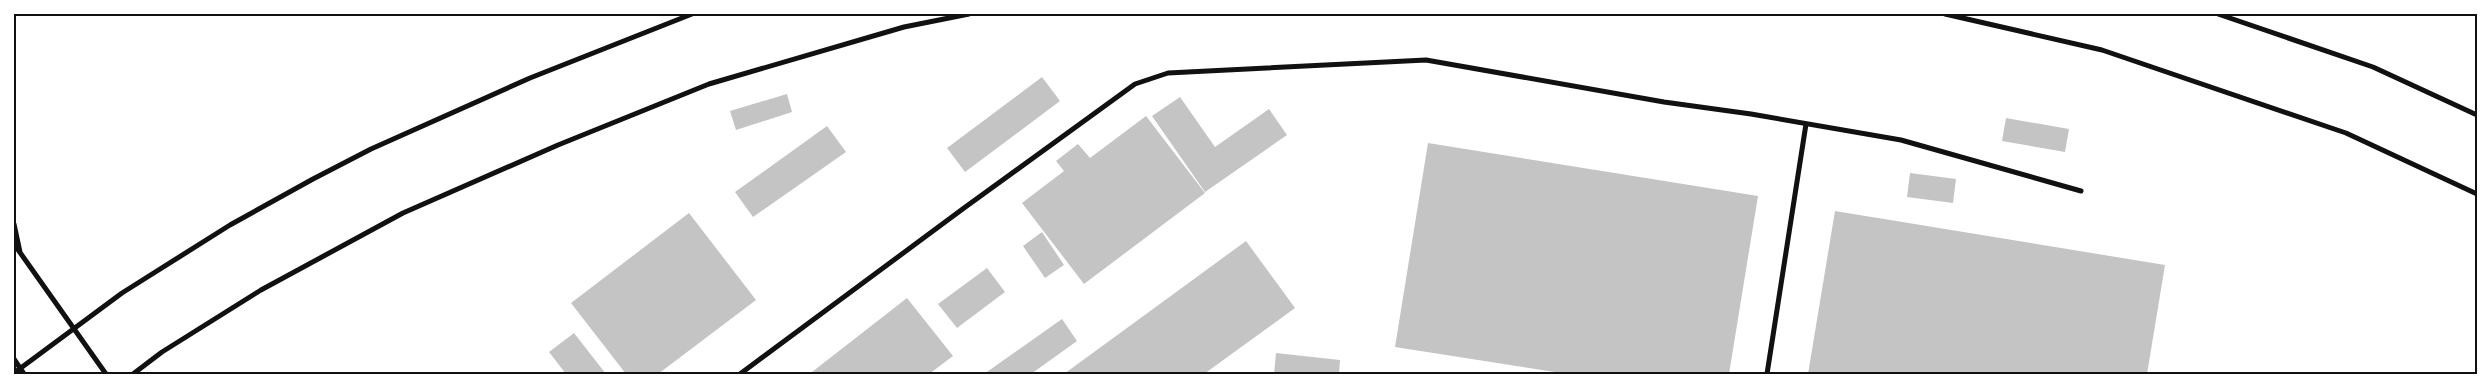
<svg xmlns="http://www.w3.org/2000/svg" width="2491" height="388" font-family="Jost,sans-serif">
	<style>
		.building { fill: #c4c4c4 }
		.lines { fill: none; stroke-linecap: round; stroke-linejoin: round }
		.minor { stroke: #111; stroke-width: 5 }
		.neatline { fill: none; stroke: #111; stroke-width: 2 }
	</style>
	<rect width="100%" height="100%" fill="#fff"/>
	<path class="building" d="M1042,77L1060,101L965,172L947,148Z
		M787,94L792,112L736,130L730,111Z
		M1180,97L1215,147L1269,109L1287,135L1205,192L1152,116Z
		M1146,116L1205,193L1084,284L1022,203L1064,171L1056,161L1078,144L1090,158Z
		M2006,118L2069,129L2065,152L2002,141Z
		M827,126L846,152L753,217L735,192Z
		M1428,143L1758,196L1729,374H1568L1395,347Z
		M1910,173L1956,179L1953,203L1907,197Z
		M1835,211L2165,265L2147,374H1808Z
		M689,213L756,300L658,374H626L571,303Z
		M1042,232L1064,265L1045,278L1023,246Z
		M1246,241L1295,308L1204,374H1064Z
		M987,268L1005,292L957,328L938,304Z
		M907,298L953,356L929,374H813L812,372Z
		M1062,319L1077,341L1031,374H984Z
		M574,333L606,374H566L549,352Z
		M1276,353L1340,360L1339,374H1274Z"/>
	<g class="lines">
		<path class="minor" d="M1945,14L2102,50L2346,133L2477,194
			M2218,14L2373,67L2477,115
			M14,224L20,252
			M14,244L106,374
			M14,359L24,374
			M14,373L122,293L230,225L313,179L371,149L530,78L692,14
			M133,374L162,352L261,290L403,213L558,145L709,84L904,27L969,14
			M740,374L964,208L1135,84L1168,73L1426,60L1664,102L1751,114L1901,140L2081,191
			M1767,374L1806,124"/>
	</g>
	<rect width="2491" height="388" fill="none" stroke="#ffffff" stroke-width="30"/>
	<rect x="15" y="15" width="2461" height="358" class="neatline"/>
</svg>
